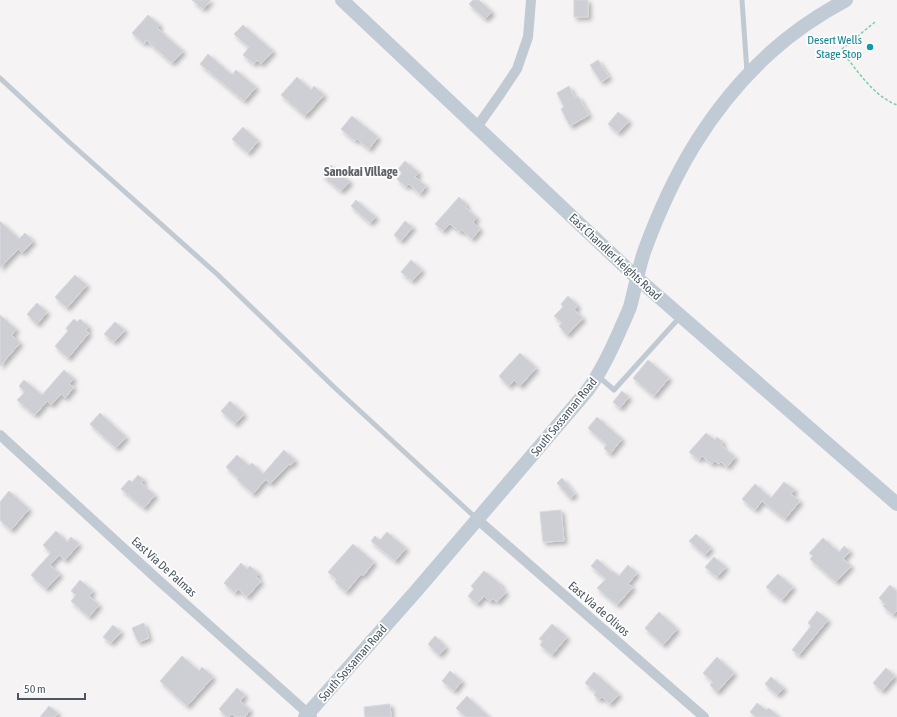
<svg xmlns="http://www.w3.org/2000/svg" width="897" height="717" font-family="'Asap Condensed',sans-serif">
	<style>
		.building { fill: #cdcfd5; stroke: #d7d9de; filter: url(#shadow) }
		.lines { fill: none; stroke-linecap: round; stroke-linejoin: round }
		.path { stroke: #7ad0a6; stroke-width: 1.5; stroke-dasharray: 3 2; stroke-linecap: butt }
		.service { stroke: #c1cad2; stroke-width: 5 }
		.minor { stroke: #c1cad2; stroke-width: 10 }
		.secondary { stroke: #c1cbd6; stroke-width: 14 }
		.culture-dot { fill: #0f9aa8; stroke: #fff; stroke-width: 1.5 }
		.labels { text-anchor: middle; stroke-width: 3.5; stroke-linejoin: round; paint-order: stroke }
		.culture-label { font-size: 12px; fill: #0d838f; stroke: #fff; text-anchor: end }
		.street-label { font-size: 12px; fill: #4a5661; stroke: #fff }
		.neighbourhood-label { font-size: 13px; font-weight: bold; fill: #5f6368; stroke: #fff }
	</style>
	<defs>
		<filter id="shadow"><feDropShadow dx="3" dy="3" stdDeviation="2" flood-color="#0004"/></filter>
	</defs>
	<rect width="100%" height="100%" fill="#f5f3f3"/>
	<path class="building" d="M192,0H211L203,9Z
		M473,0H479L492,12L485,19L469,4Z
		M574,0H588V17H574Z
		M148,15L160,25L157,28L183,51L172,63L146,40L144,44L132,33Z
		M243,25L273,51L261,64L257,60L254,64L243,55L249,47L234,34Z
		M208,54L232,75L236,70L256,87L244,101L200,64Z
		M598,60L609,77L601,82L590,65Z
		M297,77L311,90L314,86L324,95L305,116L281,95Z
		M569,86L575,98L578,96L589,115L570,126L561,109L564,107L557,93Z
		M618,112L629,121L618,133L608,124Z
		M352,116L378,137L369,149L357,139L355,141L341,129Z
		M243,127L258,141L248,153L232,139Z
		M405,161L419,173L415,177L426,186L420,194L409,184L406,187L397,179L402,173L398,169Z
		M331,165L350,182L341,191L322,175Z
		M459,197L467,205L465,207L477,218L473,222L480,229L472,239L462,230L460,232L450,224L443,231L435,224Z
		M356,200L376,217L370,223L351,206Z
		M0,221L19,239L25,233L33,241L22,253L18,249L0,268Z
		M405,221L413,227L401,241L394,235Z
		M411,260L422,270L412,281L401,272Z
		M75,275L87,285L67,308L55,297Z
		M568,296L578,306L574,310L583,318L567,335L559,326L562,323L554,316L563,307L561,304Z
		M37,303L47,312L37,324L27,314Z
		M0,315L16,329L12,335L20,343L0,366Z
		M74,319L77,322L80,319L89,327L86,330L89,333L68,358L55,346L68,331L66,328Z
		M115,322L125,330L114,342L104,334Z
		M520,353L536,368L520,386L514,380L509,386L499,376Z
		M648,360L669,378L654,396L633,378Z
		M64,370L74,379L69,384L74,387L65,398L61,394L51,405L47,401L35,415L17,400L25,392L19,386L24,380L42,395Z
		M622,391L629,397L620,408L613,402Z
		M230,401L244,414L235,424L221,411Z
		M100,413L126,437L116,448L90,424Z
		M597,417L622,439L610,454L604,448L607,445L588,428Z
		M706,433L715,440L717,437L723,442L721,445L735,457L727,467L721,462L719,464L715,461L712,464L702,456L699,460L689,452Z
		M284,450L295,460L291,465L289,464L270,484L266,479L253,494L237,479L238,478L226,467L237,455L249,466L252,463L263,474Z
		M138,475L144,480L141,483L155,495L144,508L121,489L129,480L132,482Z
		M562,478L575,494L570,498L557,483Z
		M784,482L795,490L791,494L800,501L785,519L762,501L755,510L742,499L755,484L771,498Z
		M9,491L29,509L11,530L0,520V502Z
		M561,510L564,541L543,542L540,512Z
		M56,531L67,542L71,537L79,544L65,560L59,555L50,565L60,574L46,589L31,575L51,553L43,545Z
		M387,532L406,548L395,561L371,541L375,536L380,540Z
		M696,534L711,548L705,555L689,541Z
		M823,538L839,552L844,546L850,551L843,559L851,566L836,582L810,559L813,556L809,553Z
		M353,544L374,562L363,576L361,574L346,592L335,582L337,580L328,572Z
		M714,557L726,567L717,577L705,567Z
		M597,559L612,572L613,571L619,576L628,565L637,573L628,584L633,587L617,605L597,588L606,579L591,566Z
		M241,563L247,569L250,566L259,574L256,577L261,581L247,597L238,589L235,593L224,583Z
		M484,571L502,585L500,587L506,592L497,602L493,599L490,602L484,596L477,604L468,596L474,589L471,586Z
		M778,574L793,587L782,600L766,587Z
		M80,580L93,591L89,596L99,605L89,617L71,601L76,595L71,591Z
		M890,585L897,592V611L893,615L883,606L885,604L879,598Z
		M817,611L828,620L799,655L792,650L811,626L808,623Z
		M659,612L677,629L663,645L645,628Z
		M144,623L149,638L138,642L132,628Z
		M552,624L567,637L552,655L540,645L543,641L539,639Z
		M113,625L121,632L111,643L103,637Z
		M435,636L446,647L439,655L428,644Z
		M182,656L199,671L202,667L213,677L187,706L160,681Z
		M717,657L734,673L717,692L710,685L713,682L703,673Z
		M886,668L895,676L882,691L873,683Z
		M450,671L462,681L454,691L442,681Z
		M594,672L619,694L610,704L602,697L599,700L594,695L596,692L585,683Z
		M771,677L784,688L777,695L765,684Z
		M237,688L245,695L240,701L250,710L245,717H236L232,714L229,717H227L219,709Z
		M467,696L489,717H466L456,708Z
		M757,703L766,710L769,708L779,717H756L750,712Z
		M390,704L391,717H365L364,707Z
		M49,706L58,713L55,717H40Z"/>
	<g class="lines">
		<path class="path" d="M875,22L841,50C857,70 872,95 897,105"/>
		<path class="service" d="M742,0L747,72
			M0,78L69,142L218,275L335,388L477,519
			M598,376L614,390L680,317"/>
		<path class="minor" d="M477,127L501,93L517,69L528,37L531,0
			M0,435L156,578L312,717
			M478,520L704,717"/>
		<path class="secondary" d="M342,0L637,278L897,504
			M305,717L417,590L587,391C601,372 611,351 620,330C623,323 627,315 630,307C635,289 638,270 644,252C672,175 710,107 771,52C793,32 820,14 846,0"/>
	</g>
	<circle class="culture-dot" cx="870" cy="47" r="4"/>
	<g class="labels">
		<g class="culture-label">
			<text x="862" y="44">Desert Wells<tspan x="862" dy="14">Stage Stop</tspan></text>
		</g>
		<g class="street-label">
			<text transform="translate(615 257) rotate(43)" y="4">East Chandler Heights Road</text>
			<text transform="translate(564 417) rotate(-51)" y="4">South Sossaman Road</text>
			<text transform="translate(164 567) rotate(42)" y="4">East Via De Palmas</text>
			<text transform="translate(599 609) rotate(41)" y="4">East Via de Olivos</text>
			<text transform="translate(353 663) rotate(-49)" y="4">South Sossaman Road</text>
		</g>
		<g class="neighbourhood-label">
			<text x="361" y="176">Sanokai Village</text>
		</g>
	</g>
	<path d="M18 693v6h67v-6" fill="none" stroke="#4a5661" stroke-width="2"/>
	<text x="24" y="693" font-size="12" fill="#4a5661" stroke="#ffffff" stroke-width="3" paint-order="stroke">50 m</text>
</svg>
